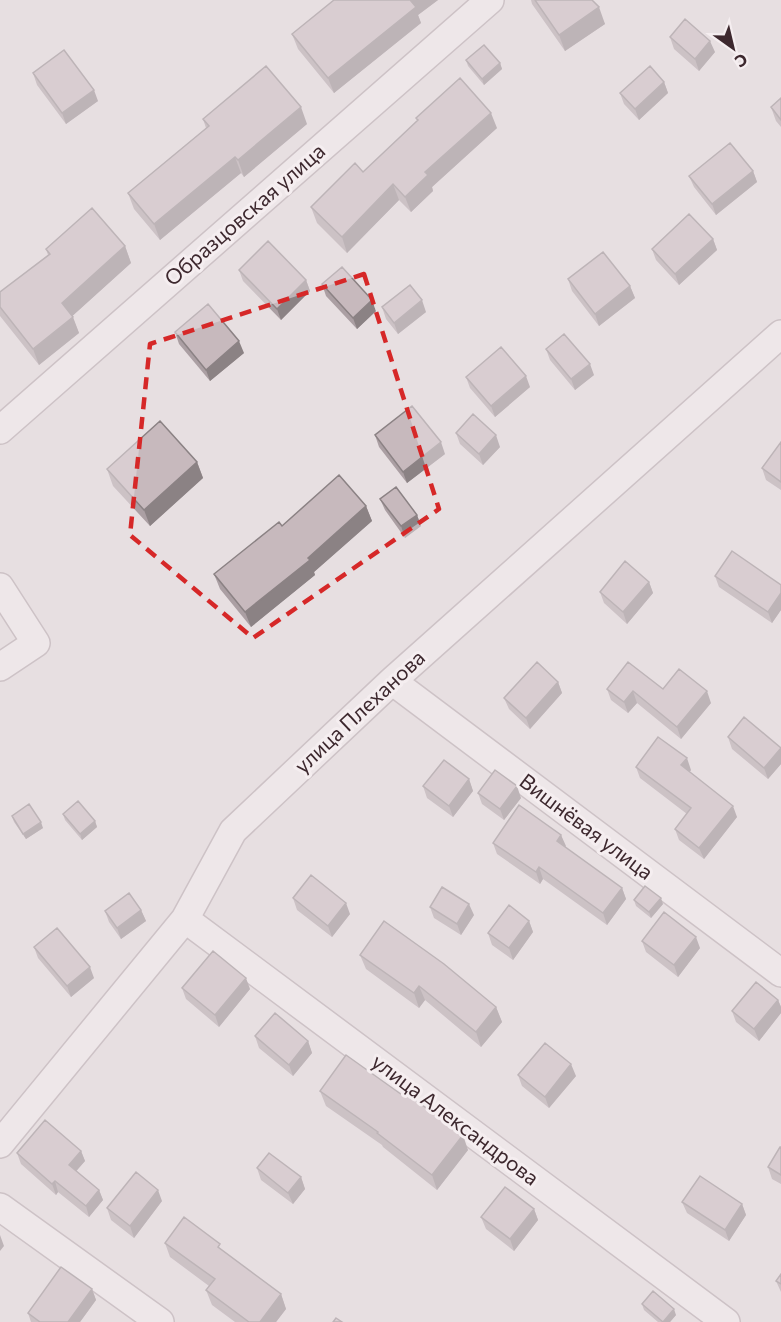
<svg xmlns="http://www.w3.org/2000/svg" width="781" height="1322" font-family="Commissioner,sans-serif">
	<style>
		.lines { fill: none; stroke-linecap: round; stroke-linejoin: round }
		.street-casing { stroke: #ada1a4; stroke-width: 30 }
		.street { stroke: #f6f1f2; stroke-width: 27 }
		.wall { fill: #ab9fa3 }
		.shaded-wall { fill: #8b8284 }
		.building { fill: #c7b9bd; stroke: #8b8284; stroke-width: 1.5 }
		.marked { fill: none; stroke: #d62828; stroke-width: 4.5; stroke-dasharray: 12 8; stroke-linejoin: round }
		.labels { text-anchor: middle; stroke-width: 6; stroke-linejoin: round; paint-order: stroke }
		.street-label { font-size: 21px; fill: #3d282e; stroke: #f5eef0 }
	</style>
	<rect width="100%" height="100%" fill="#e7dfe1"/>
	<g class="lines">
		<defs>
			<path id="street" d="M0,430L490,0
				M0,587L36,643L0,667
				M392,681L781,973
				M185,919L726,1322
				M0,1144L185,919L233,831L392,681L781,334
				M0,1207L160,1322"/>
		</defs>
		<use href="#street" class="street-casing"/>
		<use href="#street" class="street"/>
	</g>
	<path class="wall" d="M334,0H438L418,15L421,23L334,93L298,49L292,34Z
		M531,0H592L605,24L565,51L532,4Z
		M670,37L715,52L699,71L674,49Z
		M466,60L500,63L502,69L484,85L468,66Z
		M33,73L98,101L66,124L37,85Z
		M664,82L668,93L639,120L624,104L620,93Z
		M781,98V127L776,121L771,107Z
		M416,118L497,128L432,187L433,191L411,212L399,200L347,253L317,223L311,207L363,172L417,121Z
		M203,119L307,124L244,177L241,173L160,240L134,209L128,193L206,128Z
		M753,171L757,182L716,215L694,187L689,176Z
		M713,239L717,250L679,285L656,260L652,249Z
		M125,246L131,263L72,316L79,333L39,365L0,316V292L48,255L46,249Z
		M239,270L306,280L310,291L281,320L243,281Z
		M568,279L630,286L635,298L599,326L572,291Z
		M322,284L376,311L357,329L326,296Z
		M382,307L426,312L398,334L386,319Z
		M175,332L244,353L210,381L179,344Z
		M546,349L594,375L575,390L550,360Z
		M466,377L530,387L495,417L470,388Z
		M456,433L500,447L483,465L460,444Z
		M375,435L445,454L407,483L379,447Z
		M781,442V490L766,480L762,468Z
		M197,462L203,478L150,526L113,486L107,469Z
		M380,499L417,515L421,526L405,538L385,510Z
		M366,506L372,521L314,572L315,575L251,627L220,589L214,574L282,526Z
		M715,576L781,585V610L772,623L719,587Z
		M649,582L653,593L627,624L604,603L600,592Z
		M558,682L562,693L530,729L509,709L504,698Z
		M607,689H663L711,703L681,739L637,703L628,713L611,700Z
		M728,737L781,748V764L768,779L732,749Z
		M636,767L691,770L689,772L737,817L704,859L679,840L675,829L687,814L640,778Z
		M469,779L473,791L453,817L427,798L423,786Z
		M478,793L521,798L504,820L482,804Z
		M63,814L95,821L97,827L82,840L65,820Z
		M12,816L43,828L26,839L14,822Z
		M561,835L565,847L622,888L626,899L607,925L543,879L540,884L497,854L493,843Z
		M293,898L350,914L332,937L297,910Z
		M634,900L663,904L651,918L636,906Z
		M430,907L474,915L461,935L434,918Z
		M141,910L146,921L121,939L109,922L105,911Z
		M529,921L533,932L513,960L492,945L488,933Z
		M642,941L700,948L678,977L646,952Z
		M34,947L94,978L71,997L38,958Z
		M360,955L496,1007L502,1022L481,1047L425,1000L419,1008L366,969Z
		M182,988L250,989L219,1027L186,999Z
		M778,1000L781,1007V1013L759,1041L736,1022L732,1011Z
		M255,1036L308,1041L312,1053L293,1076L259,1048Z
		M518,1075L576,1076L549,1108L522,1086Z
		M320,1091L468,1150L437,1190L383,1147L382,1145L326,1106Z
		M781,1147V1184L772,1179L768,1167Z
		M81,1151L85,1161L76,1171L99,1190L103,1200L89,1217L58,1192L56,1195L21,1164L17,1153Z
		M257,1168L301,1177L305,1189L293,1204L261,1180Z
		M162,1201L134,1238L111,1220L107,1208Z
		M682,1202L742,1204L746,1215L729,1241L687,1213Z
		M534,1209L538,1220L514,1251L486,1229L481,1217Z
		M165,1243L223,1251L281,1294L286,1309L276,1322H235L212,1305L206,1290L209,1286L170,1257Z
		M781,1274V1292L776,1281Z
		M92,1289L96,1300L80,1322H31L28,1313Z
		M642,1304L676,1315L670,1322H658L644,1310Z"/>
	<path class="shaded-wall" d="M412,0H438L418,15L421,23L334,93L328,78Z
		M599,7L605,24L565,51L559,35Z
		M710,41L715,52L699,71L695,59Z
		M500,63L502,69L484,85L482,79Z
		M664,82L668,93L639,120L635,109Z
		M94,90L98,101L66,124L62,113Z
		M301,107L307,124L244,177L238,160Z
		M491,113L497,128L432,187L433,191L411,212L405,197L425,172Z
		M235,157L241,173L160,240L154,224Z
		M753,171L757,182L716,215L712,204Z
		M393,184L399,200L347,253L342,237Z
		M713,239L717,250L679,285L675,274Z
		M125,246L131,263L68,320L62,303Z
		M306,280L310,291L281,320L277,309Z
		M630,286L635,298L599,326L595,314Z
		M372,300L376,311L357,329L353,318Z
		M422,300L426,312L398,334L394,323Z
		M73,317L79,333L39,365L33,349Z
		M239,341L244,353L210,381L206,370Z
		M590,364L594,375L575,390L571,379Z
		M526,376L530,387L495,417L491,406Z
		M496,435L500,447L483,465L479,454Z
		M441,442L445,454L407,483L403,472Z
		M197,462L203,478L150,526L144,510Z
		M366,506L372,521L314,572L315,575L251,627L245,612Z
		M417,515L421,526L405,538L401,526Z
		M649,582L653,593L627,624L623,612Z
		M781,593V610L772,623L768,612Z
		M558,682L562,693L530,729L526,718Z
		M633,691L637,703L628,713L624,702Z
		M707,691L711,703L681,739L677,727Z
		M781,748V764L768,779L764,768Z
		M687,758L691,770L686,777L681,765Z
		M469,779L473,791L453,817L449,806Z
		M517,786L521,798L504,820L500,809Z
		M733,806L737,817L704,859L699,848Z
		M95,821L97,827L82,840L80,834Z
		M41,822L43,828L26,839L23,834Z
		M561,835L566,846L561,853L557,841Z
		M539,867L543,879L540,884L536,872Z
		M622,888L626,899L607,925L603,913Z
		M661,898L663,904L651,918L649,912Z
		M346,903L350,914L332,937L328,926Z
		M469,904L474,915L461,935L457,924Z
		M141,910L146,921L121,939L117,928Z
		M529,921L533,932L513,960L509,948Z
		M696,937L700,948L678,977L674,965Z
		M90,967L94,978L71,997L67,986Z
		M246,978L250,989L219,1027L215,1015Z
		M419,986L425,1000L419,1008L414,993Z
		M778,1000L781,1007V1013L759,1041L754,1029Z
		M496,1007L502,1022L481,1047L476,1032Z
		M308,1041L312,1053L293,1076L289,1065Z
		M571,1064L576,1076L549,1108L545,1097Z
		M463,1135L468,1150L437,1190L432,1175Z
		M81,1151L85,1161L72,1176L69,1165Z
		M301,1177L305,1189L293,1204L288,1193Z
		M55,1181L58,1192L56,1195L52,1184Z
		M99,1190L103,1200L89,1217L86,1206Z
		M158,1190L162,1201L134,1238L130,1226Z
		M742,1204L746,1215L729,1241L725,1230Z
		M534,1209L538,1220L514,1251L510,1239Z
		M0,1235L4,1246L0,1251Z
		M92,1289L96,1300L80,1322H68Z
		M281,1294L286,1309L276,1322H260Z
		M674,1309L676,1315L670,1322H663Z"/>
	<path class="building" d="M334,0H412L411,1L416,7L328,78L292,34Z
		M535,0H592L599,7L559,35Z
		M685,19L710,41L695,59L670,37Z
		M484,45L500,63L482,79L466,60Z
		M64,50L94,90L62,113L33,73Z
		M266,66L301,107L238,160L235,157L154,224L128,193L209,126L203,119Z
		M650,66L664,82L635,109L620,93Z
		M460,78L491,113L425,172L428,175L405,197L393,184L342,237L311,207L355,163L363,172L418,120L416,118Z
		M781,98V120L771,107Z
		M730,143L753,171L712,204L689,176Z
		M92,208L125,246L62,303L73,317L33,349L0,307V292L50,254L46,249Z
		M689,214L713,239L675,274L652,249Z
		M268,241L306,280L277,309L239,270Z
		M603,252L630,286L595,314L568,279Z
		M342,267L372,300L353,318L322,284Z
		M410,285L422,300L394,323L382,307Z
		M208,304L239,341L206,370L175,332Z
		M564,334L590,364L571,379L546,349Z
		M501,347L526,376L491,406L466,377Z
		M412,406L441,442L403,472L375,435Z
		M473,414L496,435L479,454L456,433Z
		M160,421L197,462L144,510L107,469Z
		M781,442V482L762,468Z
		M339,475L366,506L308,558L310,560L245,612L214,574L279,522L282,526Z
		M396,487L417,515L401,526L380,499Z
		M732,551L781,585V593L768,612L715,576Z
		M625,561L649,582L623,612L600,592Z
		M537,662L558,682L526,718L504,698Z
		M628,662L663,689L679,669L707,691L677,727L633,691L624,702L607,689Z
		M744,717L781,748L764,768L728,737Z
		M658,737L687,758L681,765L733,806L699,848L675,829L691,808L636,767Z
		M444,760L469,779L449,806L423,786Z
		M495,770L517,786L500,809L478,793Z
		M78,801L95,821L80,834L63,814Z
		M29,804L41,822L23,834L12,816Z
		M519,805L561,835L557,841L622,888L603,913L539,867L536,872L493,843Z
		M311,875L346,903L328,926L293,898Z
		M645,886L661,898L649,912L634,900Z
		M442,887L469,904L457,924L430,907Z
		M129,893L141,910L117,928L105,911Z
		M509,905L529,921L509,948L488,933Z
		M664,912L696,937L674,965L642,941Z
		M384,921L444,964L496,1007L476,1032L419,986L414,993L360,955Z
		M57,928L90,967L67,986L34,947Z
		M213,951L246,978L215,1015L182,988Z
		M756,982L778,1000L754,1029L732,1011Z
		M275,1013L308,1041L289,1065L255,1036Z
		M545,1043L571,1064L545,1097L518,1075Z
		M346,1055L405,1097L407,1094L463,1135L432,1175L377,1133L378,1132L320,1091Z
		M45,1120L81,1151L69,1165L99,1190L86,1206L55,1181L52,1184L17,1153Z
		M780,1147H781V1175L768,1167Z
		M269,1153L301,1177L288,1193L257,1168Z
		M136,1172L158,1190L130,1226L107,1208Z
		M700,1176L742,1204L725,1230L682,1202Z
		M505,1187L534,1209L510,1239L481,1217Z
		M184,1217L220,1244L218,1247L281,1294L260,1322H249L206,1290L215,1279L165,1243Z
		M61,1267L92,1289L68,1322H40L28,1313Z
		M781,1274V1284L776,1281Z
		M653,1291L674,1309L663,1322L642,1304Z
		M336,1318L342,1322H333Z"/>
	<path d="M0 0H781V1322H0ZM364,274L439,509L253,638L130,535L150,344Z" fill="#e7dfe1" fill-opacity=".55" fill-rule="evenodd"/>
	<path class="marked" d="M364,274L439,509L253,638L130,535L150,344Z"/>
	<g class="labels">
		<g class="street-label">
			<text transform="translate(245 215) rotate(-41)" y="7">Образцовская улица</text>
			<text transform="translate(360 712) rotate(-43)" y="7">улица Плеханова</text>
			<text transform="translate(586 827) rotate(37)" y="7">Вишнёвая улица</text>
			<text transform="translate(455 1120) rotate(37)" y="7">улица Александрова</text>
		</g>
	</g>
	<g transform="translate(733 48) rotate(146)" stroke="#f5eef0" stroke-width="4.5" paint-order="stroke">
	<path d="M0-4.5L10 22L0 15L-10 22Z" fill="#3d282e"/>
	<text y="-9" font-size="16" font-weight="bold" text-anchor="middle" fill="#3d282e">С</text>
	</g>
</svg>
